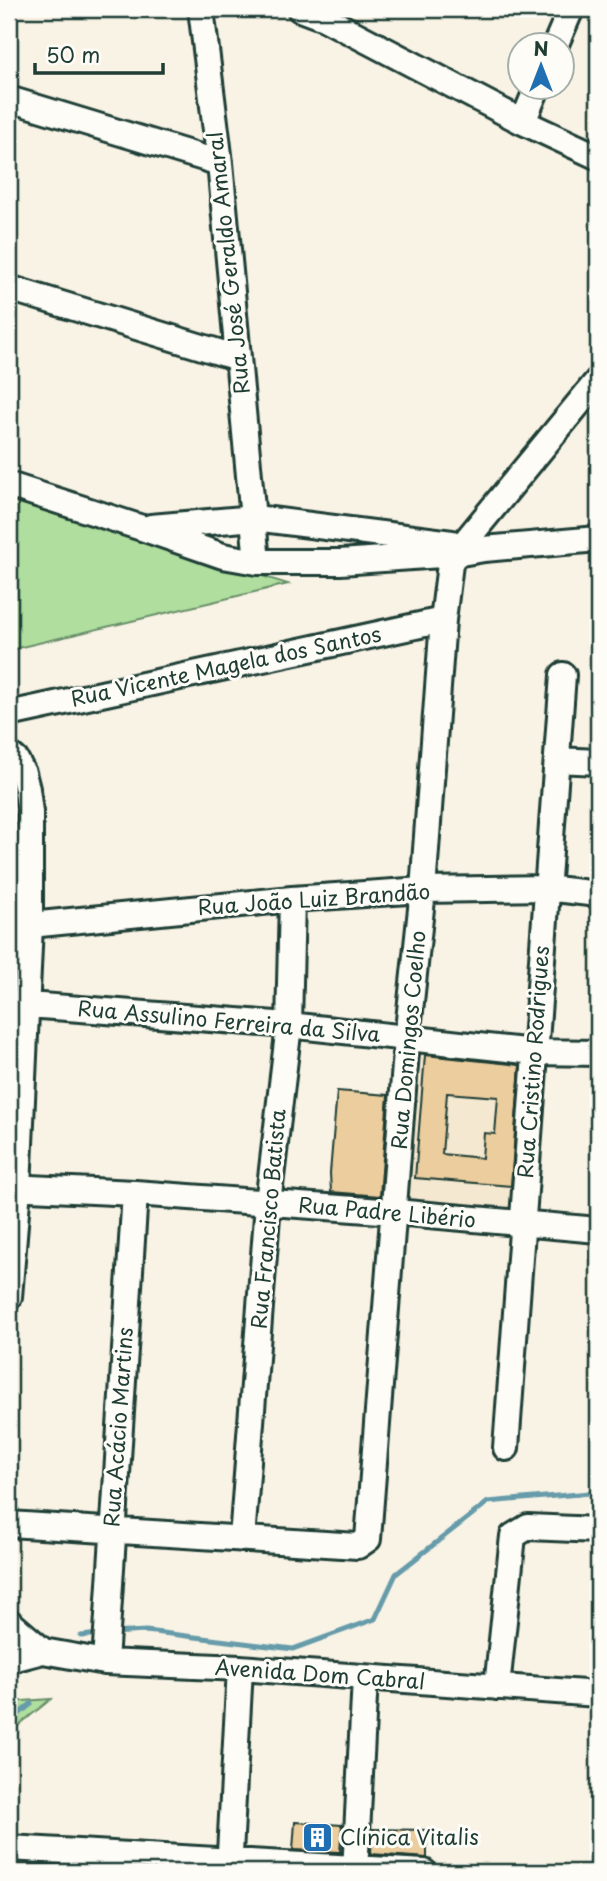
<svg xmlns="http://www.w3.org/2000/svg" width="607" height="1881" font-family="'Playpen Sans',sans-serif">
	<style>
		.built { fill: #f5e8d0 }
		.green { fill: #afde9e; stroke: #678e69; stroke-width: 2 }
		.lines { fill: none; stroke-linecap: round; stroke-linejoin: round }
		.stream { stroke: #669baa; stroke-width: 5 }
		.building { fill: #ebcd9e; stroke: #1f3d34; stroke-width: 2; fill-rule: evenodd }
		.minor-casing { stroke: #1f3d34; stroke-width: 30 }
		.minor { stroke: #fdfcf7; stroke-width: 24 }
		.labels { text-anchor: middle; stroke-width: 6; stroke-linejoin: round; paint-order: stroke }
		.street-label { font-size: 21px; fill: #1f3d34; stroke: #fdfcf7 }
		.poi-label { font-size: 21px; fill: #1f3d34; stroke: #fdfcf7; text-anchor: start }
	</style>
	<rect width="100%" height="100%" fill="#f9f3e5"/>
	<filter id="ink" filterUnits="userSpaceOnUse"><feTurbulence type="fractalNoise" baseFrequency=".0143" numOctaves="2"/><feDisplacementMap in="SourceGraphic" scale="14" xChannelSelector="R" yChannelSelector="G"/><feConvolveMatrix kernelMatrix="1 2 1 2 8 2 1 2 1" color-interpolation-filters="sRGB"/></filter>
	<g filter="url(#ink)">
		<path class="built" d="M417,1046L528,1055L515,1212L404,1203Z"/>
		<path class="green" d="M9,498L288,584L9,650Z
			M51,1699L9,1733V1702Z"/>
		<g class="lines">
			<path class="stream" d="M112,1633L146,1631L293,1649L375,1619L396,1574L488,1502L590,1493L598,1494
				M81,1636L99,1634
				M9,1722L31,1704"/>
		</g>
		<path class="building" d="M425,1055L520,1065L511,1186L415,1178ZM447,1093L498,1097L495,1134L484,1133L482,1158L442,1154Z
			M337,1091L388,1095L380,1196L331,1192L330,1173Z
			M295,1822L342,1825L340,1852L293,1850Z
			M372,1829L427,1830V1858L371,1854Z"/>
		<g class="lines">
			<defs>
				<path id="minor" d="M201,9L220,163L257,562
					M300,9L324,18L523,122L598,157
					M555,46L571,9
					M9,99L220,163
					M523,122L537,88
					M9,288L238,358
					M9,485L142,528L223,556L257,562H340L455,554L484,549L598,539
					M151,527L255,518L452,543
					M9,714L443,620
					M9,754L16,760L23,773L27,789L30,812V925L18,1188L9,1297
					M557,760L598,762
					M30,925L292,899L423,890L546,888L598,894
					M28,1005L289,1025L534,1052L598,1053
					M9,1187L135,1193L395,1212L598,1230
					M506,1448C527,1191 544,933 563,675
					M9,1524L358,1546L368,1539L407,1039L423,890L443,620L450,564L455,554L598,380
					M242,1539L268,1203L289,1025L292,899
					M9,1622L43,1651
					M9,1660L43,1651L105,1662L240,1668L598,1694
					M105,1662L135,1193
					M497,1687L513,1536L528,1527L598,1530
					M9,1848L424,1872
					M229,1872L240,1668
					M355,1872L365,1678"/>
			</defs>
			<use href="#minor" class="minor-casing"/>
			<use href="#minor" class="minor"/>
		</g>
	</g>
	<defs>
		<symbol id="building-square" viewBox="-11 -11 22 22"><rect x="-9" y="-9" width="18" height="18" rx="4" fill="#1f6fb2" stroke="#fdfcf7"/><path d="M-4-6H4V6H1V3H-1V6H-4ZM-2.5-4.3h1.7v1.8h-1.7ZM.8-4.3h1.7v1.8H.8ZM-2.5-1h1.7V.8h-1.7ZM.8-1h1.7V.8H.8Z" fill="#fff"/></symbol>
	</defs>
	<g fill-rule="evenodd">
		<use href="#building-square" x="300" y="1820" width="35" height="35"/>
	</g>
	<g class="labels">
		<g class="street-label">
			<text transform="translate(229 263) rotate(-96)" y="7">Rua José Geraldo Amaral</text>
			<text transform="translate(226 667) rotate(-12)" y="7">Rua Vicente Magela dos Santos</text>
			<text transform="translate(314 900) rotate(-4)" y="7">Rua João Luiz Brandão</text>
			<text transform="translate(229 1022) rotate(5)" y="7">Rua Assulino Ferreira da Silva</text>
			<text transform="translate(409 1040) rotate(-85)" y="7">Rua Domingos Coelho</text>
			<text transform="translate(534 1062) rotate(-86)" y="7">Rua Cristino Rodrigues</text>
			<text transform="translate(387 1213) rotate(5)" y="7">Rua Padre Libério</text>
			<text transform="translate(269 1219) rotate(-85)" y="7">Rua Francisco Batista</text>
			<text transform="translate(119 1427) rotate(-86)" y="7">Rua Acácio Martins</text>
			<text transform="translate(320 1675) rotate(4)" y="7">Avenida Dom Cabral</text>
		</g>
		<g class="poi-label">
			<text x="340" y="1845">Clínica Vitalis</text>
		</g>
	</g>
	<rect width="607" height="1881" fill="none" stroke="#fdfcf7" stroke-width="35"/>
	<rect x="18" y="18" width="572" height="1846" fill="none" stroke="#1f3d34" stroke-width="2.5" filter="url(#ink)"/>
	<g transform="translate(541 66)"><circle r="33" fill="#fdfcf7" stroke="#a4b0a9" stroke-width="2"/>
	<path d="M0-5L12 26L0 18L-12 26Z" fill="#1f6fb2"/>
	<text y="-10" font-size="19" font-weight="bold" text-anchor="middle" fill="#1f3d34">N</text>
	</g>
	<path d="M35 63v10h128v-10" fill="none" stroke="#1f3d34" stroke-width="3.5"/>
	<text x="46" y="63" font-size="21" fill="#1f3d34" stroke="#fdfcf7" stroke-width="5" paint-order="stroke">50 m</text>
</svg>
